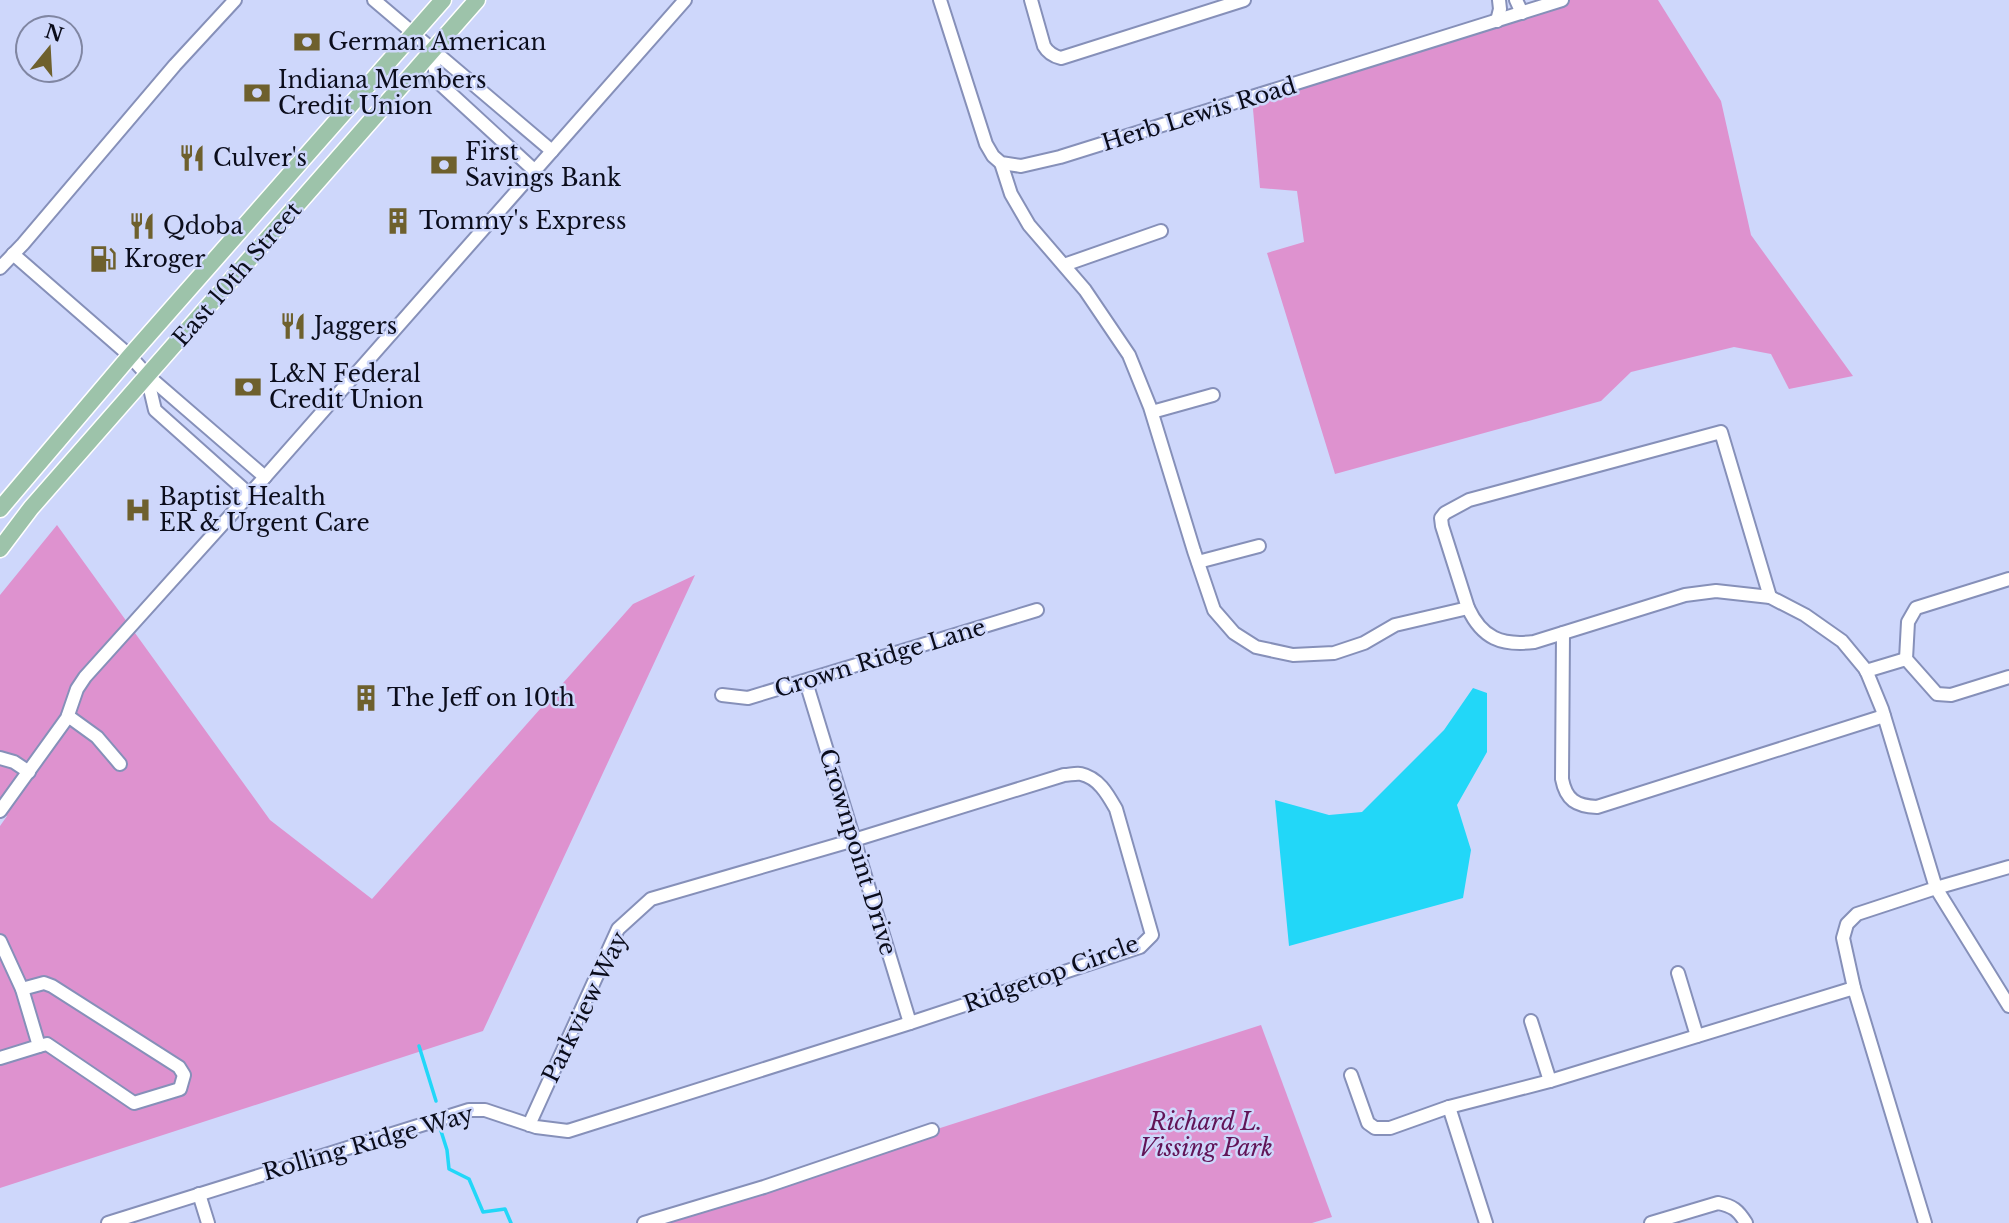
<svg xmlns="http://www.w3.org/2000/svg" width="2009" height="1223" viewBox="0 0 2009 1223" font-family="'Libre Baskerville',serif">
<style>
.green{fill:#de92cf}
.water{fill:#22d7f8}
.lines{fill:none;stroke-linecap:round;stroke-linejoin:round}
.stream{stroke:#22d7f8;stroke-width:3.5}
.minor-casing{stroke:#8690b9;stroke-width:16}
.major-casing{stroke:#fff;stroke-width:19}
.minor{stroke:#fff;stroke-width:12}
.major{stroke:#9dc3aa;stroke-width:16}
.labels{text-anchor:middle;stroke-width:5;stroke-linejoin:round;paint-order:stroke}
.poi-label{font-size:23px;fill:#0b0d1c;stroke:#ced7fb;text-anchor:start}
.street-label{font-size:23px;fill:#0b0d1c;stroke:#ced7fb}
.park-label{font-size:23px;font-style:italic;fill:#611457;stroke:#ced7fb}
</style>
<rect width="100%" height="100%" fill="#ced7fb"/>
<g class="green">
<polygon points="1561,0 1658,0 1721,101 1751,235 1853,376 1789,389 1771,354 1734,347 1631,372 1601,401 1335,474 1267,253 1304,242 1297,191 1260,188 1252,98"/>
<polygon points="57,525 270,820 372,899 633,604 695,575 483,1031 0,1188 0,826 7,816 0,811 0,595"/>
<polygon points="1261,1025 1332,1217 1312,1223 644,1223"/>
</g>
<polygon class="water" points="1473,688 1487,693 1487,752 1457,805 1471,850 1463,898 1289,946 1275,800 1329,815 1362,812 1444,730"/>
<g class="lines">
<g class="stream">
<polyline points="419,1046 436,1101"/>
<polyline points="441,1131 447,1150 449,1169 469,1179 483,1212 505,1209 511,1223"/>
</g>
<defs>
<g id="minor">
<polyline points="374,0 552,151"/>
<polyline points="940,0 986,144 993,156 1001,163 1021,166 1060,157 1562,0"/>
<path d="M1031 0 1044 46C1048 53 1053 56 1061 58L1244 0"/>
<polyline points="1516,0 1522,13"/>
<polyline points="1497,21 1500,9 1499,0"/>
<polyline points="433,51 436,80 535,171"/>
<polyline points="1001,163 1011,194 1029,225 1085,290 1129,355 1150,407 1194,551 1214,610 1234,633 1256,647 1293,655 1334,653 1364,643 1395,625 1468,608 1442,526 1441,518 1445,513 1469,500 1721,432 1770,597"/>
<polyline points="13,254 130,356 147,375 265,477"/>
<polyline points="1064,265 1161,231"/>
<polyline points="0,268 23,244 175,65 235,0"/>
<polyline points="147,376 155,410 249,494"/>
<polyline points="1152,412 1213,395"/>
<polyline points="1198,562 1259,546"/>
<polyline points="2009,579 1916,608 1908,622 1906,659 1937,694 1951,695 2009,677"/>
<path d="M1468 608C1482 638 1501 646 1534 642L1685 595 1716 591 1770 597 1805 615 1842 641 1866 670 1882 709 1936 888 1857 914 1847 924 1843 938 1854 988"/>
<path d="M1563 633 1562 779C1566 800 1576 806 1597 807L1884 716"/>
<polyline points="1866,671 1906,659"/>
<polyline points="806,682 910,1023"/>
<polyline points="722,695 748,698 1037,610"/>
<polyline points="68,716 97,737 120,764"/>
<polyline points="0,758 14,762 29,772"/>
<polyline points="0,811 67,718 77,689 85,677 265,477 685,0"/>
<polyline points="2009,867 1936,888 2009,1006"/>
<polyline points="0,941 22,989 39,1046 0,1058"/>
<polyline points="1678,973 1697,1036"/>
<polyline points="22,989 44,983 52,986 179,1067 184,1075 180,1089 134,1103 47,1044 39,1046"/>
<polyline points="1531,1021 1550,1081"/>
<polyline points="1351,1075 1368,1123 1375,1128 1390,1128 1449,1107 1550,1081 1854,988 1925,1223"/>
<polyline points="1449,1107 1486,1223"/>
<polyline points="199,1194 208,1223"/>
<path d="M108 1223 469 1110H485L536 1127 568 1131 910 1023 1140 947 1152 935 1116 809C1108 795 1099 778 1081 774 1076 773 1069 775 1064 775L854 840 651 899 618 929 529 1125"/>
<polyline points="644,1223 764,1187 932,1130"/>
<path d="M1651 1223 1718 1203C1733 1206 1738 1210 1746 1223"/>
</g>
<g id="major">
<polyline points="0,509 130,356 443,0"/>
<polyline points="0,549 31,508 477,0"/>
</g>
</defs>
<use href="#minor" class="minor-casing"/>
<use href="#major" class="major-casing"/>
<use href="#minor" class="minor"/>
<use href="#major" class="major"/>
</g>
<defs>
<symbol id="bank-bare" viewBox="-9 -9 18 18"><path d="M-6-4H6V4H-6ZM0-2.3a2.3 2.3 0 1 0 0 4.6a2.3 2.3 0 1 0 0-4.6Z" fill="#6e602d" stroke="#ced7fb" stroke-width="2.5" paint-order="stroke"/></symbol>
<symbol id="restaurant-bare" viewBox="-9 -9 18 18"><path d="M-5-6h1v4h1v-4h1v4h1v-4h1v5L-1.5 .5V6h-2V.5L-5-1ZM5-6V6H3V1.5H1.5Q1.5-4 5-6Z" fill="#6e602d" stroke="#ced7fb" stroke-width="2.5" paint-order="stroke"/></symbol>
<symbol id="building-bare" viewBox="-9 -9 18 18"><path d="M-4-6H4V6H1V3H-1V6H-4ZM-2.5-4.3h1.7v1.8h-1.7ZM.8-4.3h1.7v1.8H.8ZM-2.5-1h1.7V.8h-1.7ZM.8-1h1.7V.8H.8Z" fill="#6e602d" stroke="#ced7fb" stroke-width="2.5" paint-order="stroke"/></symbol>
<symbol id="fuel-bare" viewBox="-9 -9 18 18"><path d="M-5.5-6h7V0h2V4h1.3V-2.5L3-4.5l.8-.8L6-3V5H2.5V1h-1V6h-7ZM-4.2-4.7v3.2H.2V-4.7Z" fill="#6e602d" stroke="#ced7fb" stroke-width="2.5" paint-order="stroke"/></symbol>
<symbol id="hospital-bare" viewBox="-9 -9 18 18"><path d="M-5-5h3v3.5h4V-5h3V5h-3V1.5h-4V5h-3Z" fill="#6e602d" stroke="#ced7fb" stroke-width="2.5" paint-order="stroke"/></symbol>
</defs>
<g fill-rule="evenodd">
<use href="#bank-bare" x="288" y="23" width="38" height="38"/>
<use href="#bank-bare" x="238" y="74" width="38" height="38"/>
<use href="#restaurant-bare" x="173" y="139" width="38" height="38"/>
<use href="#bank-bare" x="425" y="146" width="38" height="38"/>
<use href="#building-bare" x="379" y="202" width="38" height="38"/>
<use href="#restaurant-bare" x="123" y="207" width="38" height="38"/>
<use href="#fuel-bare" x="84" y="240" width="38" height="38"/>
<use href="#restaurant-bare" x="274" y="307" width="38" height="38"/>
<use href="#bank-bare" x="229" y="368" width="38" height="38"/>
<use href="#hospital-bare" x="119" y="491" width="38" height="38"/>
<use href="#building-bare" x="347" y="679" width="38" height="38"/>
</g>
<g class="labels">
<g class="poi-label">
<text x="328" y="50">German American</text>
<text x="278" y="88">Indiana Members<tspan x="278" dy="26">Credit Union</tspan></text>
<text x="465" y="160">First<tspan x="465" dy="26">Savings Bank</tspan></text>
<text x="213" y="166">Culver's</text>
<text x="419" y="229">Tommy's Express</text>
<text x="163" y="234">Qdoba</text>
<text x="124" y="267">Kroger</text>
<text x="314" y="334">Jaggers</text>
<text x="269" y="382">L&amp;N Federal<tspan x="269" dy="26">Credit Union</tspan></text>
<text x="159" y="505">Baptist Health<tspan x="159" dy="26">ER &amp; Urgent Care</tspan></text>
<text x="387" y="706">The Jeff on 10th</text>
</g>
<g class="street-label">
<text transform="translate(1199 114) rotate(-17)" y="8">Herb Lewis Road</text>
<text transform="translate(237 274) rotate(-49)" y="8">East 10th Street</text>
<text transform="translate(880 658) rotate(-17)" y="8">Crown Ridge Lane</text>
<text transform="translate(858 852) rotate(73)" y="8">Crownpoint Drive</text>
<text transform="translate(1051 974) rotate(-20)" y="8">Ridgetop Circle</text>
<text transform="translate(585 1007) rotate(-64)" y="8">Parkview Way</text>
<text transform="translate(368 1143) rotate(-16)" y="8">Rolling Ridge Way</text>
</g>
<g class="park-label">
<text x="1206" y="1130">Richard L.<tspan x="1206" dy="26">Vissing Park</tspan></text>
</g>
</g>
<g transform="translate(49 49) rotate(18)"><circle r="33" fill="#ced7fb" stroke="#8086a2" stroke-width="2"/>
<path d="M0-5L12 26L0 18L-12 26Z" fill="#6e602d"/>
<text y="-10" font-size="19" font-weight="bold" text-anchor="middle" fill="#0b0d1c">N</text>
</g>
</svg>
